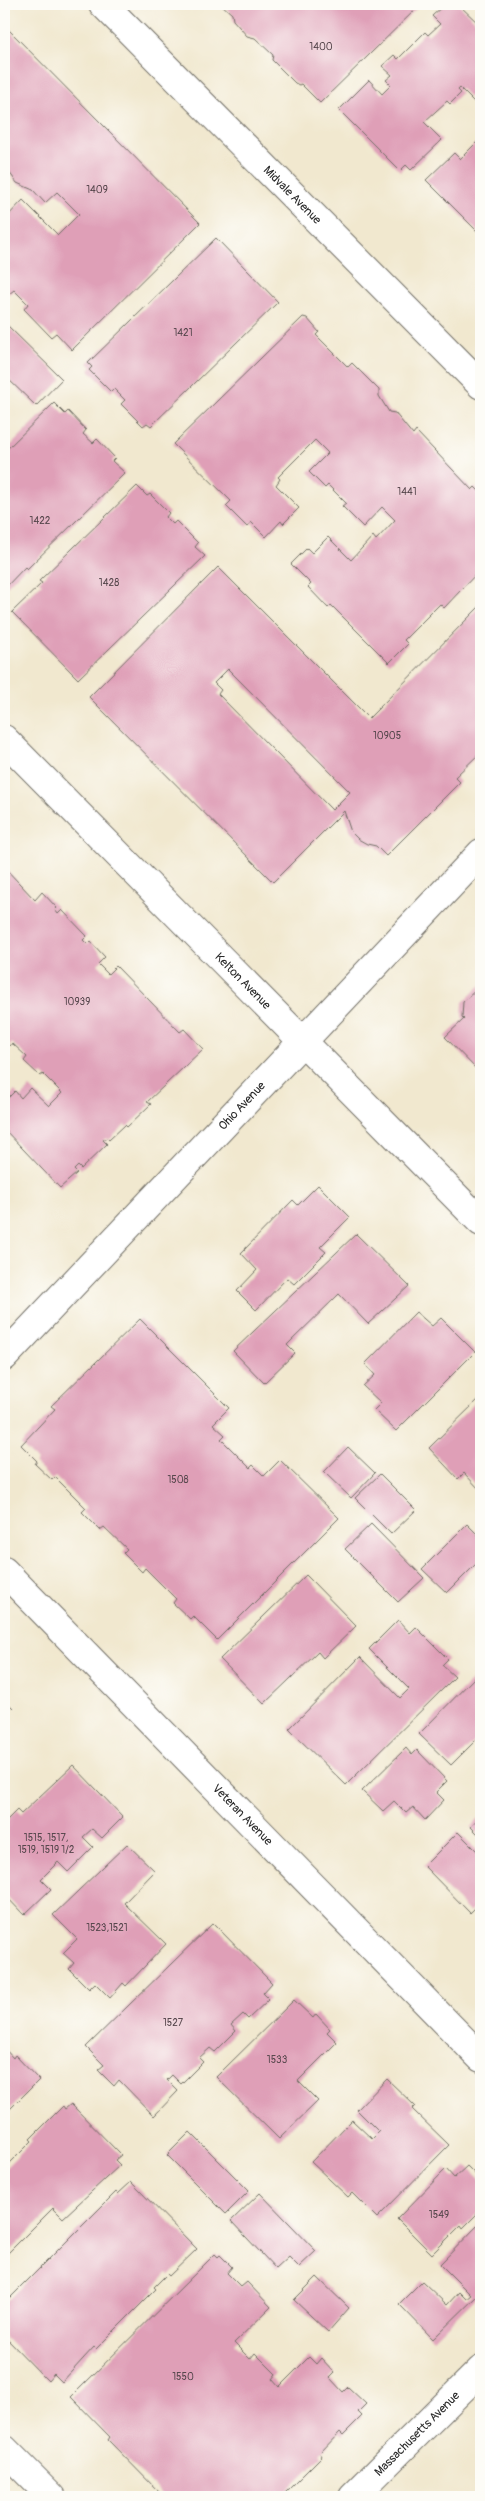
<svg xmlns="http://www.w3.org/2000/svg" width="485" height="2501" viewBox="0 0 485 2501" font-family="Pangolin,sans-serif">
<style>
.building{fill:#df9fb7;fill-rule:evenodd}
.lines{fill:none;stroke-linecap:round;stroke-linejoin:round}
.minor-casing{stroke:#706d64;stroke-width:30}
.tertiary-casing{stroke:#706d64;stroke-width:30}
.minor{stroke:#fff;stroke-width:28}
.tertiary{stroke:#fff;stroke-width:28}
.labels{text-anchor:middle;stroke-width:4.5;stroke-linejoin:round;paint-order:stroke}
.number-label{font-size:10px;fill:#58484e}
.street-label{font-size:12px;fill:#2b2b2b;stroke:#fdfcf7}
</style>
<rect width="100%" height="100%" fill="#fdfcf7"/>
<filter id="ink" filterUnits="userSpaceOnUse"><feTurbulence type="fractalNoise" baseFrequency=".02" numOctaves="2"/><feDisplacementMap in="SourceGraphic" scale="10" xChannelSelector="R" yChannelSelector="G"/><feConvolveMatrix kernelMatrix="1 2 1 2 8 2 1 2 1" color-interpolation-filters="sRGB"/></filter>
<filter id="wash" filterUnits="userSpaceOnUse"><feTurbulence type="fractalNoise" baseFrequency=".0096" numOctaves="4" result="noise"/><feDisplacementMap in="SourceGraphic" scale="20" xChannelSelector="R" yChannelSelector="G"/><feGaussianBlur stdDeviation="1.12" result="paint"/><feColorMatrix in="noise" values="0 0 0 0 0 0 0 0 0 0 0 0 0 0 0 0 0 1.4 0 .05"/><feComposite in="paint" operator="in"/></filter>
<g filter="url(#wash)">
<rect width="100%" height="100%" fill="#f1e8cf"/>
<g id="blocks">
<g class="building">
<polygon points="221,4 421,4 320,103 301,84 299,85 295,83 272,60 273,55 255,38 247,36 233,20 232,14"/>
<polygon points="445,4 458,4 481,26 481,109 460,88 458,90 461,93 450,104 447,101 424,122 442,140 411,170 406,165 400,171 339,110 369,80 382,94 391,85 386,80 392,75 382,66 394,55 398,59 425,32 428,35 440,24 432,16"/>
<polygon points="4,25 200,223 72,350 56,333 51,337 24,309 28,304 14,290 9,294 4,289 4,220 23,200 58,235 79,214 57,192 45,203 33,190 17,183 4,165"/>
<polygon points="481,138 481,235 426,180 454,153 460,159"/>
<polygon points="216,238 278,302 151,426 147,423 143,426 121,404 125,400 114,389 111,392 89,370 92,367 88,363"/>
<polygon points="303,317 307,318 319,332 316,335 348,367 352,363 379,390 379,396 389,412 395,413 413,435 416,431 472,490 475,487 481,493 481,563 475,570 478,572 444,608 440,604 404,640 408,644 389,663 331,605 328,608 308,587 311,584 291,564 307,548 312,553 328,537 351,560 373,536 376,540 395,520 382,507 363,527 342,506 346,503 328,485 325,488 309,472 328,453 315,440 278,477 280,479 276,485 299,508 283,524 281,521 266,537 251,522 247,527 226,506 231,501 173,444"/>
<polygon points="4,322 62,379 36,406 4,375"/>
<polygon points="54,403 65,414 68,411 86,430 83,434 93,443 97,439 115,458 112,461 125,473 27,569 25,567 4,589 4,452"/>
<polygon points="137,486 147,496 150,494 169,513 166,517 173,524 176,521 198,543 195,547 205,556 78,679 12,612 42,583 39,581"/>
<path d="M218 567 369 718 481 605V752L455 777 460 782 386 856 376 846 367 844 358 839 351 832 344 811 273 882 89 697ZM228 669 350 792 332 810 218 694 221 690 214 683Z"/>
<polygon points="4,867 35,900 42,892 57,908 55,910 58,914 62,910 87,936 83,940 87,944 90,941 105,957 98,964 108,974 116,966 180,1032 184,1029 203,1049 147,1102 151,1104 127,1127 125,1125 109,1140 107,1138 103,1140 107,1144 81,1169 78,1166 74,1170 77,1173 60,1188 4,1129 4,1102 15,1091 21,1098 30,1088 49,1106 62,1093 43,1074 40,1076 24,1061 27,1057 12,1043 10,1046 4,1040 4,954 7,951 4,948"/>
<polygon points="481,985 481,1074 445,1037 464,1019 462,1017 463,1002"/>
<polygon points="318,1185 350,1217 320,1247 326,1252 294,1284 287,1278 256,1310 237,1291 257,1270 241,1253 293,1200 298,1205"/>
<polygon points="356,1234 409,1286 368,1324 339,1294 287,1345 295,1353 264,1383 233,1351"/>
<polygon points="416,1312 432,1326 441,1318 475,1352 396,1431 374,1410 381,1403 363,1386 375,1375 365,1364"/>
<polygon points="140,1319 229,1408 213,1424 225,1435 221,1439 250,1468 253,1465 264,1476 280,1460 339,1518 217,1640 193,1616 190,1619 173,1603 176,1599 145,1568 142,1572 123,1553 127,1549 104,1527 100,1530 82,1512 86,1508 55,1477 52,1480 35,1464 37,1461 21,1445 55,1409 51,1406"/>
<polygon points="481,1397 481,1491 464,1473 458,1479 429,1448"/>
<polygon points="348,1447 375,1473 351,1498 324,1472"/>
<polygon points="380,1474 416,1510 391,1534 355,1498"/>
<polygon points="371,1524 424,1578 398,1602 345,1549"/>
<polygon points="467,1524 481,1538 481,1559 447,1593 422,1569"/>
<polygon points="306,1575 356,1626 323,1658 318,1652 264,1704 220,1659"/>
<polygon points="398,1620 410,1633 416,1627 448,1659 442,1665 455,1677 346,1785 289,1729 360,1657 400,1698 409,1689 369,1649"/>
<polygon points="481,1671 481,1735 451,1765 419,1734"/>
<polygon points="4,1699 13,1708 4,1717"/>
<polygon points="406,1748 412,1755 417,1750 447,1781 436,1792 444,1800 425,1820 413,1807 406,1813 394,1801 383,1811 362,1791"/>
<polygon points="73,1765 123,1817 102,1838 92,1829 83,1837 93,1847 68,1872 58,1862 41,1879 51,1889 24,1915 4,1894 4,1823 17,1810 21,1814"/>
<polygon points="481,1816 481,1837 471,1827"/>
<polygon points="458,1832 481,1855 481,1902 470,1913 424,1866"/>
<polygon points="127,1844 155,1871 124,1903 166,1944 126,1986 123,1983 110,1998 95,1983 89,1989 69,1969 74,1963 63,1953 77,1939 53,1915"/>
<polygon points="213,1923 272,1983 263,1993 269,1999 248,2019 243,2014 231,2025 236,2031 215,2052 210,2048 199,2058 203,2062 181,2084 172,2075 167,2080 178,2091 154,2116 119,2080 114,2086 98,2070 104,2065 86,2047"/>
<polygon points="294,2000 313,2018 316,2014 330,2029 327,2032 337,2042 298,2081 318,2101 279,2139 216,2077"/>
<polygon points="4,2048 13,2058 15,2055 39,2080 4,2115"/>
<polygon points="387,2079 415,2106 412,2109 449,2145 377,2218 352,2193 348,2197 311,2162 352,2120 372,2139 379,2132 357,2110"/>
<polygon points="71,2104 121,2155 115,2160 120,2165 63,2218 53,2208 4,2257 4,2169 32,2141 30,2139 63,2106 65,2109"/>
<polygon points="190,2132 249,2191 226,2214 167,2155"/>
<polygon points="467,2166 481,2180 481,2210 463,2228 461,2225 432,2254 397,2219 446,2169 454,2178"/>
<polygon points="131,2182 197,2249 169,2276 167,2274 154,2287 156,2289 96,2349 94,2347 62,2382 54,2374 48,2381 4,2336 4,2304 116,2192 118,2194"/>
<polygon points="260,2193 316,2251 299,2267 289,2257 276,2269 231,2221"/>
<polygon points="481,2222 481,2292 433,2339 399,2304 422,2281 447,2305 459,2292 466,2299 471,2295 440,2264"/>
<polygon points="215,2254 218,2257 220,2255 232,2267 227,2273 241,2287 247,2282 271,2307 234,2343 250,2359 255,2353 276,2374 272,2379 279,2387 309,2357 316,2364 321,2358 335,2373 330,2378 343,2392 348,2387 366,2404 358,2412 362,2416 343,2435 340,2432 320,2453 322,2456 281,2497 164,2497 108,2440 110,2437 71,2397"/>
<polygon points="317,2277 349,2308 328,2332 294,2300"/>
</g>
</g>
</g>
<g filter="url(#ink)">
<use href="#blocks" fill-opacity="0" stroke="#706d64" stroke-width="1"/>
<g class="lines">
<defs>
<g id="minor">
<path id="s1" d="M103 4 481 385"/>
<path id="s2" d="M4 739 481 1222"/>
<polyline points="4,2449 52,2497"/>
<path id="s3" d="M353 2497 481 2370"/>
</g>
<g id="tertiary">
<path id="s4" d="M4 1357 481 853"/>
<path id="s5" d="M4 1571 481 2058"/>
</g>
</defs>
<use href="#minor" class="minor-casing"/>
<use href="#tertiary" class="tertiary-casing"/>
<use href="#minor" class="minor"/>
<use href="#tertiary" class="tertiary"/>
</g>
</g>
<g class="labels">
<g class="number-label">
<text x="321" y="50">1400</text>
<text x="97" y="193">1409</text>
<text x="183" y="336">1421</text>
<text x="407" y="495">1441</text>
<text x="40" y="524">1422</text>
<text x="109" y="586">1428</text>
<text x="387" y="739">10905</text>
<text x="77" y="1005">10939</text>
<text x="178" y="1483">1508</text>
<text x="46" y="1841">1515, 1517,<tspan x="46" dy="12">1519, 1519 1/2</tspan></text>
<text x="107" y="1931">1523,1521</text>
<text x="173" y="2026">1527</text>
<text x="277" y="2063">1533</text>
<text x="439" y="2218">1549</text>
<text x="183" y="2380">1550</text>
</g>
<g class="street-label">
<text dy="4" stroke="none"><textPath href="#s1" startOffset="269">Midvale Avenue</textPath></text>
<text dy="4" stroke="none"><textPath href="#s2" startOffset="340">Kelton Avenue</textPath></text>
<text dy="4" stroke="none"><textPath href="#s4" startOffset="346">Ohio Avenue</textPath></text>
<text dy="4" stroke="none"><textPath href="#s5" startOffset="341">Veteran Avenue</textPath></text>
<text dy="4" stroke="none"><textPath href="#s3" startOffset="90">Massachusetts Avenue</textPath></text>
</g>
</g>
<rect width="485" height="2501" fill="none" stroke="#fdfcf7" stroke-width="20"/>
</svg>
